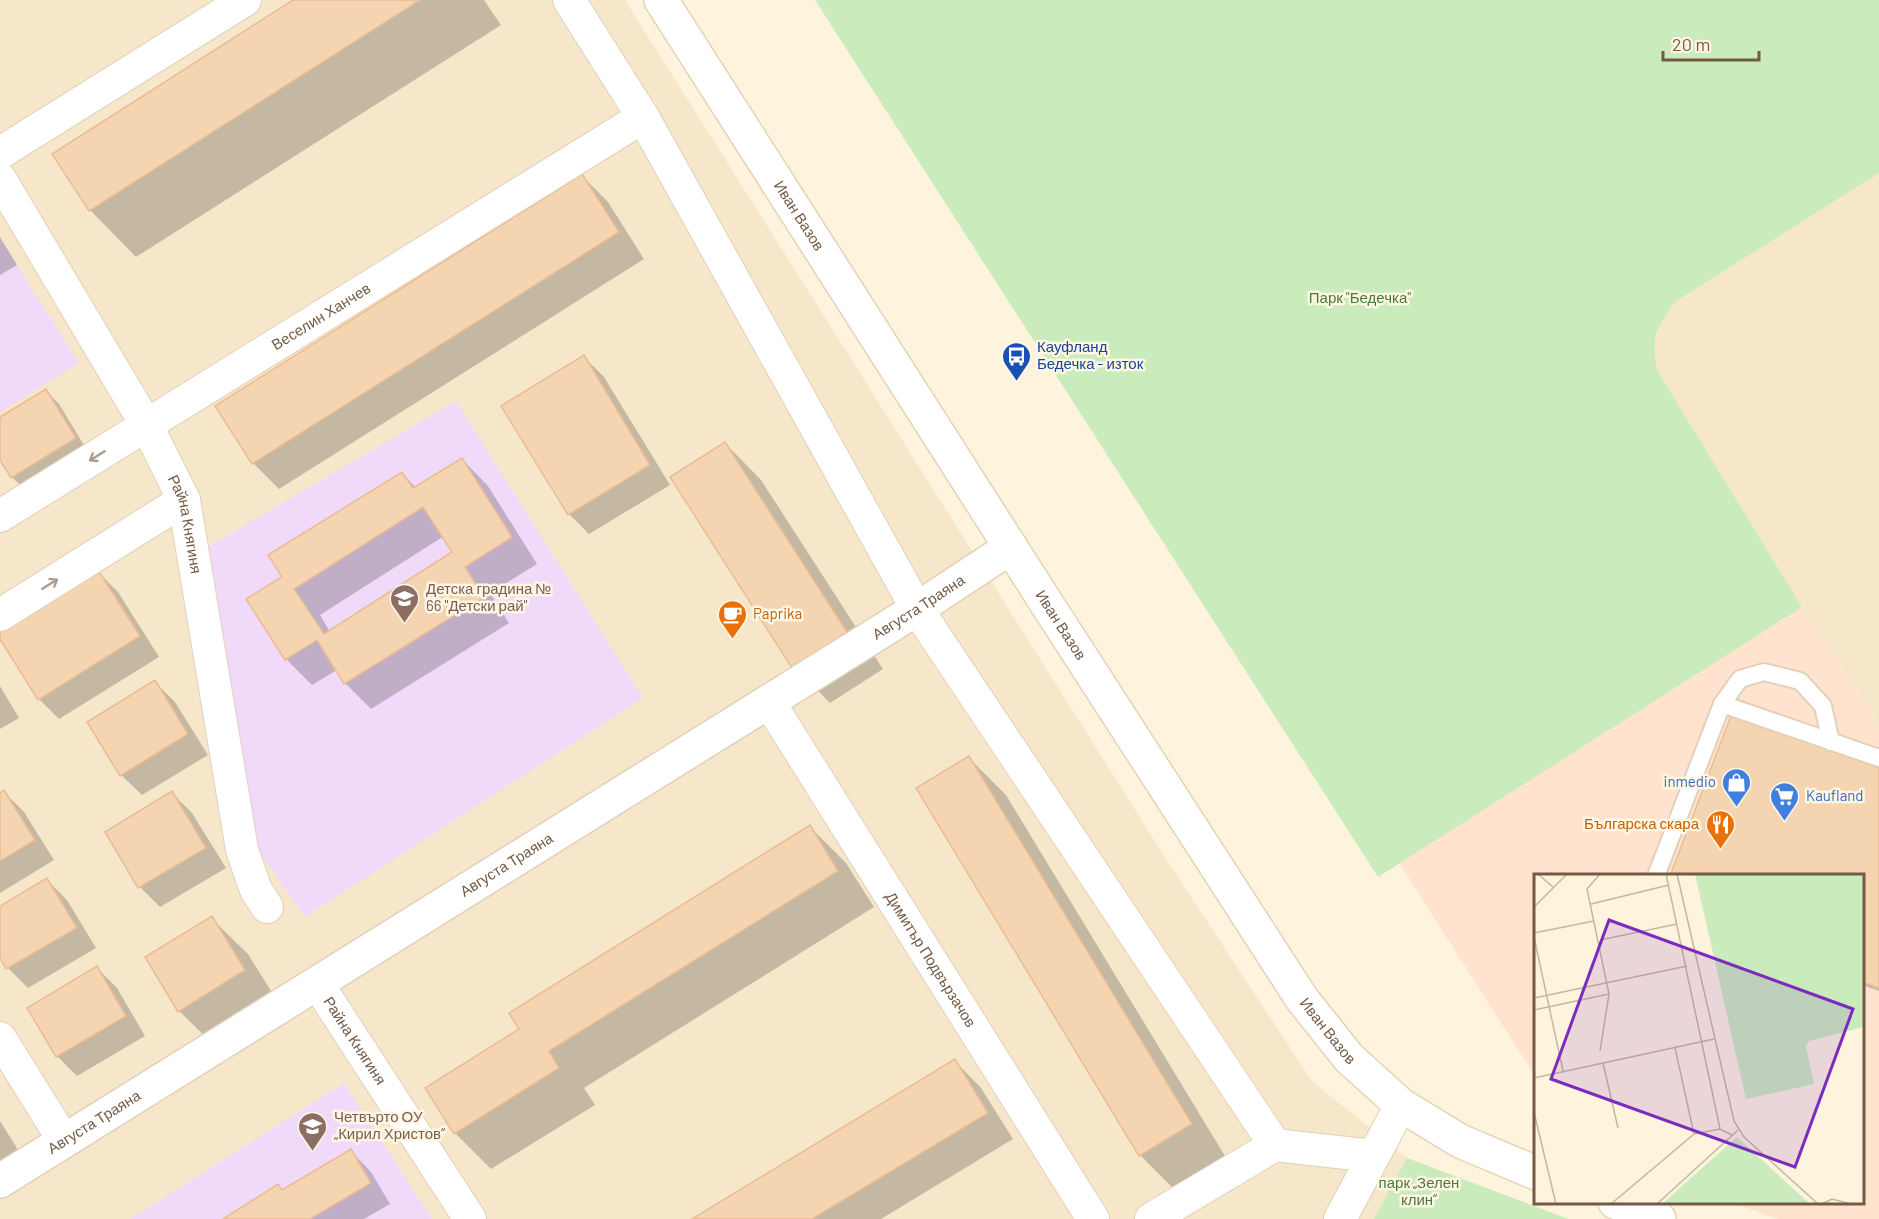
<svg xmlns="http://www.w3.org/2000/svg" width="1879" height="1219" viewBox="0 0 1879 1219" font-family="Barlow,sans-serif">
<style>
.residential{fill:#f6e7cb}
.commercial{fill:#ffe3cf}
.education{fill:#f1daf9}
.green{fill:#caebbb}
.shadow{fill:#0003;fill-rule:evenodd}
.building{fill:#f5d4b2;stroke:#e9bc92;stroke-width:1.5;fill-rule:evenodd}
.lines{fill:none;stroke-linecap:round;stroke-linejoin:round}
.service-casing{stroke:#e2d0b9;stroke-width:20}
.minor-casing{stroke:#e2d0b9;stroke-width:34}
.tertiary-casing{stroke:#e2d0b9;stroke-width:36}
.secondary-casing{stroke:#e7d2b6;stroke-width:36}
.service{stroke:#fff;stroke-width:16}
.minor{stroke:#fff;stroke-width:32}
.tertiary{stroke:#fff;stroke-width:33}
.secondary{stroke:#fff;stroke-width:33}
.oneway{stroke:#ac9c8f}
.labels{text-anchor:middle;stroke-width:5;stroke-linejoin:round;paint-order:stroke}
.street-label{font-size:15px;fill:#745a44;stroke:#fff7e4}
.park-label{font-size:15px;fill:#487b3b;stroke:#fff7e4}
.transit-label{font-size:15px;fill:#164399;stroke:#fff7e4;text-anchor:start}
.education-label{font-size:15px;fill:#785e54;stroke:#fff7e4;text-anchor:start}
.food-label{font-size:15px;fill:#c56008;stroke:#fff7e4;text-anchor:start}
.shop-label{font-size:15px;fill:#366cbe;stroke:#fff7e4;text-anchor:end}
.inset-road{fill:none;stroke:#c7b6a0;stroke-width:1.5}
.view{fill:#7b2cbf;fill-opacity:0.15;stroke:#7b2cbf;stroke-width:3}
.inset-edge{fill:none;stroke:#745a44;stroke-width:3}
</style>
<rect width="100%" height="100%" fill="#fef4dd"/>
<g class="residential">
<polygon points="0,0 625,0 1168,862 1312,1081 1407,1158 1568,1219 0,1219"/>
<polygon points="1879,173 1879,726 1802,607 1657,370 1653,347 1660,324 1675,302"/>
</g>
<polygon class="commercial" points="1802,607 1879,726 1879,1219 1778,1219 1733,1203 1862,1202 1862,876 1536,876 1535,1076 1399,863"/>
<g class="education">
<polygon points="0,238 79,363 0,412"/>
<polygon points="456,401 643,698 305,917 246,833 203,550"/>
<polygon points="344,1083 432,1219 131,1219"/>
</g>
<g class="green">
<path d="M815 0H1879V173L1675 302C1656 329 1651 337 1657 370L1802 607 1378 877Z"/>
<polygon points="1407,1158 1568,1219 1374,1219"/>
</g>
<g class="shadow">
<polygon points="296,0 484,0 501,25 136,257 90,210"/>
<polygon points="582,176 608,202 644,259 279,489 253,463"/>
<polygon points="0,237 17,265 0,275"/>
<polygon points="584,357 604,377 670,485 589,534 569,514"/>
<polygon points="46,391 59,404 88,452 25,490 12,477 0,457 0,418"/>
<polygon points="725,443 761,480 883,669 830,703 794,667"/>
<path d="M462 459 488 486 537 564 490 593 509 623 371 709 345 683 337 670 312 685 286 659 284 578 402 473 416 488ZM444 536 454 552 330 632 320 615Z"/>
<polygon points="98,572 118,592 159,657 59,719 39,699 0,636 0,633"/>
<polygon points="155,682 175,702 208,755 142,795 121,775 89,722"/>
<polygon points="0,686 19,718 0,729"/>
<polygon points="969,758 1006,795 1228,1161 1177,1192 1140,1155 918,788"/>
<polygon points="1879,769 1879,991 1862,985 1862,876"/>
<polygon points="4,792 24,812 54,860 0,893 0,795"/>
<polygon points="172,793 192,813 226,868 160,907 140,887 107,833"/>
<polygon points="810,827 846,863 874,907 584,1088 595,1105 491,1169 455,1133 521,1029"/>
<polygon points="47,880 67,900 96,948 28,988 8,968 0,955 0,908"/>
<polygon points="211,918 248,954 281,1007 216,1047 179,1011"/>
<polygon points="97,968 117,988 145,1036 77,1076 57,1056"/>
<polygon points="955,1061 981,1088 1013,1139 881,1219 695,1219"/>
<polygon points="0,1121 33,1174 0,1193"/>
<polygon points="351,1151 371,1172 390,1204 364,1219 228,1219 278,1186 283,1191"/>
</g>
<g class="building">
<polygon points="293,0 420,0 89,211 52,154"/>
<polygon points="582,174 619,232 252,464 215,406"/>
<polygon points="584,355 650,465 568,515 501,406"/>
<polygon points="46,389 76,438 11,478 0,460 0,417"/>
<polygon points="725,442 847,632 792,668 670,477"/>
<path d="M462 458 512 537 465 567 484 597 344 684 317 640 285 660 246 599 282 577 268 555 402 472 413 488ZM423 507 452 552 324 634 294 589Z"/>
<polygon points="98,570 140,636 38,700 0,639 0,631"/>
<polygon points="155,680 188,734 120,776 87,722"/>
<polygon points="1732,713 1879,768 1879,988 1862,982 1862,876 1670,876"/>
<polygon points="969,756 1192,1124 1139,1156 916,788"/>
<polygon points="4,790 35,840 0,861 0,793"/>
<polygon points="172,791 206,848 138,888 105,832"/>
<polygon points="810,825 838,871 549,1051 559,1068 454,1134 425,1088 519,1029 509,1013"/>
<polygon points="47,878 77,928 6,969 0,958 0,906"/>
<polygon points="212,916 245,970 178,1012 145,957"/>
<polygon points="97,966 126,1016 56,1057 27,1008"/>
<polygon points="955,1059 988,1113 812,1219 692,1219"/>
<polygon points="351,1149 371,1183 310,1219 223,1219 278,1184 282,1190"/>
</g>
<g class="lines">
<defs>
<g id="service">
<polyline points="1722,704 1740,679 1764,672 1800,681 1823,706 1831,742"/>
<polyline points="1656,876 1722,704 1879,758"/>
</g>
<g id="minor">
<polyline points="569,0 643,117 917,609 1275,1145"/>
<polyline points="0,153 245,0"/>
<path id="s1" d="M0 179 147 426 184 500 242 850 256 890 267 907"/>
<path id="s2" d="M0 516 643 117"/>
<polyline points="0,615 184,500"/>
<path id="s3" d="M769 702 1093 1219"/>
<path id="s4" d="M317 983 470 1219"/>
<polyline points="0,1038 64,1141"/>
<polyline points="1151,1219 1275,1145 1373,1156"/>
<polyline points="1340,1219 1401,1105"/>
</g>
<g id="tertiary">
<path id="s5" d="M0 1181 917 609 1011 547"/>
</g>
<g id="secondary">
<path id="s6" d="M661 0 1045 601 1302 999 1349 1058 1401 1105 1460 1141 1536 1173"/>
<polyline points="1615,1202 1659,1219"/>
</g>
</defs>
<use href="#service" class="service-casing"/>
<use href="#minor" class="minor-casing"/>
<use href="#tertiary" class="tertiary-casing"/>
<use href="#secondary" class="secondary-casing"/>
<use href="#service" class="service"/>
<use href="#minor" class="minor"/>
<use href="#tertiary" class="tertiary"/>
<use href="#secondary" class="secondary"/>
</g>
<defs><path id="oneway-shaft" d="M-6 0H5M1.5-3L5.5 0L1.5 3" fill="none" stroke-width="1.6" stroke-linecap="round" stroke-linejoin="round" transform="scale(1.5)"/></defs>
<g class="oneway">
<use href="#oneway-shaft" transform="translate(97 456) rotate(148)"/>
<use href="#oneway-shaft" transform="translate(50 584) rotate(-32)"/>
</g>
<defs>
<symbol id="bus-pin" viewBox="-11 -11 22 30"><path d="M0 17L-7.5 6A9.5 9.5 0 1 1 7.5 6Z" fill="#1a4fb4" stroke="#fff7e4"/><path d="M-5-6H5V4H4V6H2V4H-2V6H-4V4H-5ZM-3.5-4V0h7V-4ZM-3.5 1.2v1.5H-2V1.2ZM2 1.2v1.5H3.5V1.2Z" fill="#fff"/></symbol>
<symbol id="school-pin" viewBox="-11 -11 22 30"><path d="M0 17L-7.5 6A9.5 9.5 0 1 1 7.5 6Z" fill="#8d6e63" stroke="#fff7e4"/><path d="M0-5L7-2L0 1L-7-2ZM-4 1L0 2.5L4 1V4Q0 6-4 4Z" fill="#fff"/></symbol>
<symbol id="cafe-pin" viewBox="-11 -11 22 30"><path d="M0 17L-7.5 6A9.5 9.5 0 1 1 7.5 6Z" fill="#e8710a" stroke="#fff7e4"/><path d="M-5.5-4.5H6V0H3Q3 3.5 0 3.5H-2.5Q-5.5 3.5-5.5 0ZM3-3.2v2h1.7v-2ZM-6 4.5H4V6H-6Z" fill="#fff"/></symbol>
<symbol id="shop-pin" viewBox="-11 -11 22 30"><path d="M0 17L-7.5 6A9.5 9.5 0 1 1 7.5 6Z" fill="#3f7fe0" stroke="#fff7e4"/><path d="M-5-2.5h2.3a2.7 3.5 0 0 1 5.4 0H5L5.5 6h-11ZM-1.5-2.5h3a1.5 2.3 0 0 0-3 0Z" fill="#fff"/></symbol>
<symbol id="supermarket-pin" viewBox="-11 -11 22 30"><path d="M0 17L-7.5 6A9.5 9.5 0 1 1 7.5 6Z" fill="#3f7fe0" stroke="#fff7e4"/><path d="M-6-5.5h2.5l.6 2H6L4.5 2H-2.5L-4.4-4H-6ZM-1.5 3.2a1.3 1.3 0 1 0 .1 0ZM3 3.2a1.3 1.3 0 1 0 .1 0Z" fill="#fff"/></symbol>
<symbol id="restaurant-pin" viewBox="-11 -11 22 30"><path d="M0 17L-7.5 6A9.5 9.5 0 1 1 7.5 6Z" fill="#e8710a" stroke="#fff7e4"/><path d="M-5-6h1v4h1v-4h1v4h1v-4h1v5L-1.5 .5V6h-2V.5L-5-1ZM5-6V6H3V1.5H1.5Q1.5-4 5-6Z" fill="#fff"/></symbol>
</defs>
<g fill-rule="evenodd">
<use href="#bus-pin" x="1000" y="340" width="33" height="45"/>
<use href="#school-pin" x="388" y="582" width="33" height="45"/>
<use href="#cafe-pin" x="716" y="598" width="33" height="45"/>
<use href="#shop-pin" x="1720" y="766" width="33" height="45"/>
<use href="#supermarket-pin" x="1768" y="780" width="33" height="45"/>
<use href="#restaurant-pin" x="1704" y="808" width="33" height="45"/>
<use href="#school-pin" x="296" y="1110" width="33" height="45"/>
</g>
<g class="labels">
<g class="street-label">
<text dy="5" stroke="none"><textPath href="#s6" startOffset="256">Иван Вазов</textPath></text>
<text dy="5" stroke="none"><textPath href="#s2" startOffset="378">Веселин Ханчев</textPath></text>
<text dy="5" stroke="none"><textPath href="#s1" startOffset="394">Райна Княгиня</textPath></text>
<text dy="5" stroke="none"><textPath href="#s5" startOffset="1083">Августа Траяна</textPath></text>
<text dy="5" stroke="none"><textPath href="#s6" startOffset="742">Иван Вазов</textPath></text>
<text dy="5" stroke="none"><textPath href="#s5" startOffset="597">Августа Траяна</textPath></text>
<text dy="5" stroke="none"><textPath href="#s3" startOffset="304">Димитър Подвързачов</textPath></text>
<text dy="5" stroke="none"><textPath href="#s6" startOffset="1228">Иван Вазов</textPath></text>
<text dy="5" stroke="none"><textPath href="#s4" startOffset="69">Райна Княгиня</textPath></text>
<text dy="5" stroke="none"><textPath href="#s5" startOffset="111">Августа Траяна</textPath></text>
</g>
<g class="park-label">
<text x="1360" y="303">Парк "Бедечка"</text>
<text x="1419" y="1188">парк „Зелен<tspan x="1419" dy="17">клин“</tspan></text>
</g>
<g class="transit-label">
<text x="1037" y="352">Кауфланд<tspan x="1037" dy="17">Бедечка - изток</tspan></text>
</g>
<g class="education-label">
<text x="426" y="594">Детска градина №<tspan x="426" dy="17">66 "Детски рай"</tspan></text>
<text x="334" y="1122">Четвърто ОУ<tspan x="334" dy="17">„Кирил Христов“</tspan></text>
</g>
<g class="food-label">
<text x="753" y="619">Paprika</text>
<text x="1699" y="829" text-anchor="end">Българска скара</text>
</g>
<g class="shop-label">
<text x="1716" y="787">inmedio</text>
<text x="1806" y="801" text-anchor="start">Kaufland</text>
</g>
</g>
<g transform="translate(1534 874)">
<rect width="330" height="330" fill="#fef4dd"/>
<path d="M161 0H330V153L275 167 272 173 280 210 212 225ZM203 263 276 330H128Z" fill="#caebbb"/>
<path class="inset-road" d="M4 0 20 14M66 0 53 15 75 120 66 177M132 0 186 255M143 0 200 247 210 263 284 330M57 30 135 11M0 33 33 0M0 59 60 47M0 63 29 197M66 66 143 50M0 124 153 92M0 136 75 120M69 189 84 254M0 204 180 165M0 238 22 330M160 260 186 255 198 261M77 330 160 260 141 174M123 330 204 256M288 330 298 325 317 330"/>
<path class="view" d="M75 46 319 135 261 293 17 205Z"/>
<rect width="330" height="330" class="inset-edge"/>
</g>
<path d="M1663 51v9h96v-9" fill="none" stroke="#745a44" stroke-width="3"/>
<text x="1672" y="51" font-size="18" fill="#745a44" stroke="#fff7e4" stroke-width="4.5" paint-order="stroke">20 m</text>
</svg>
